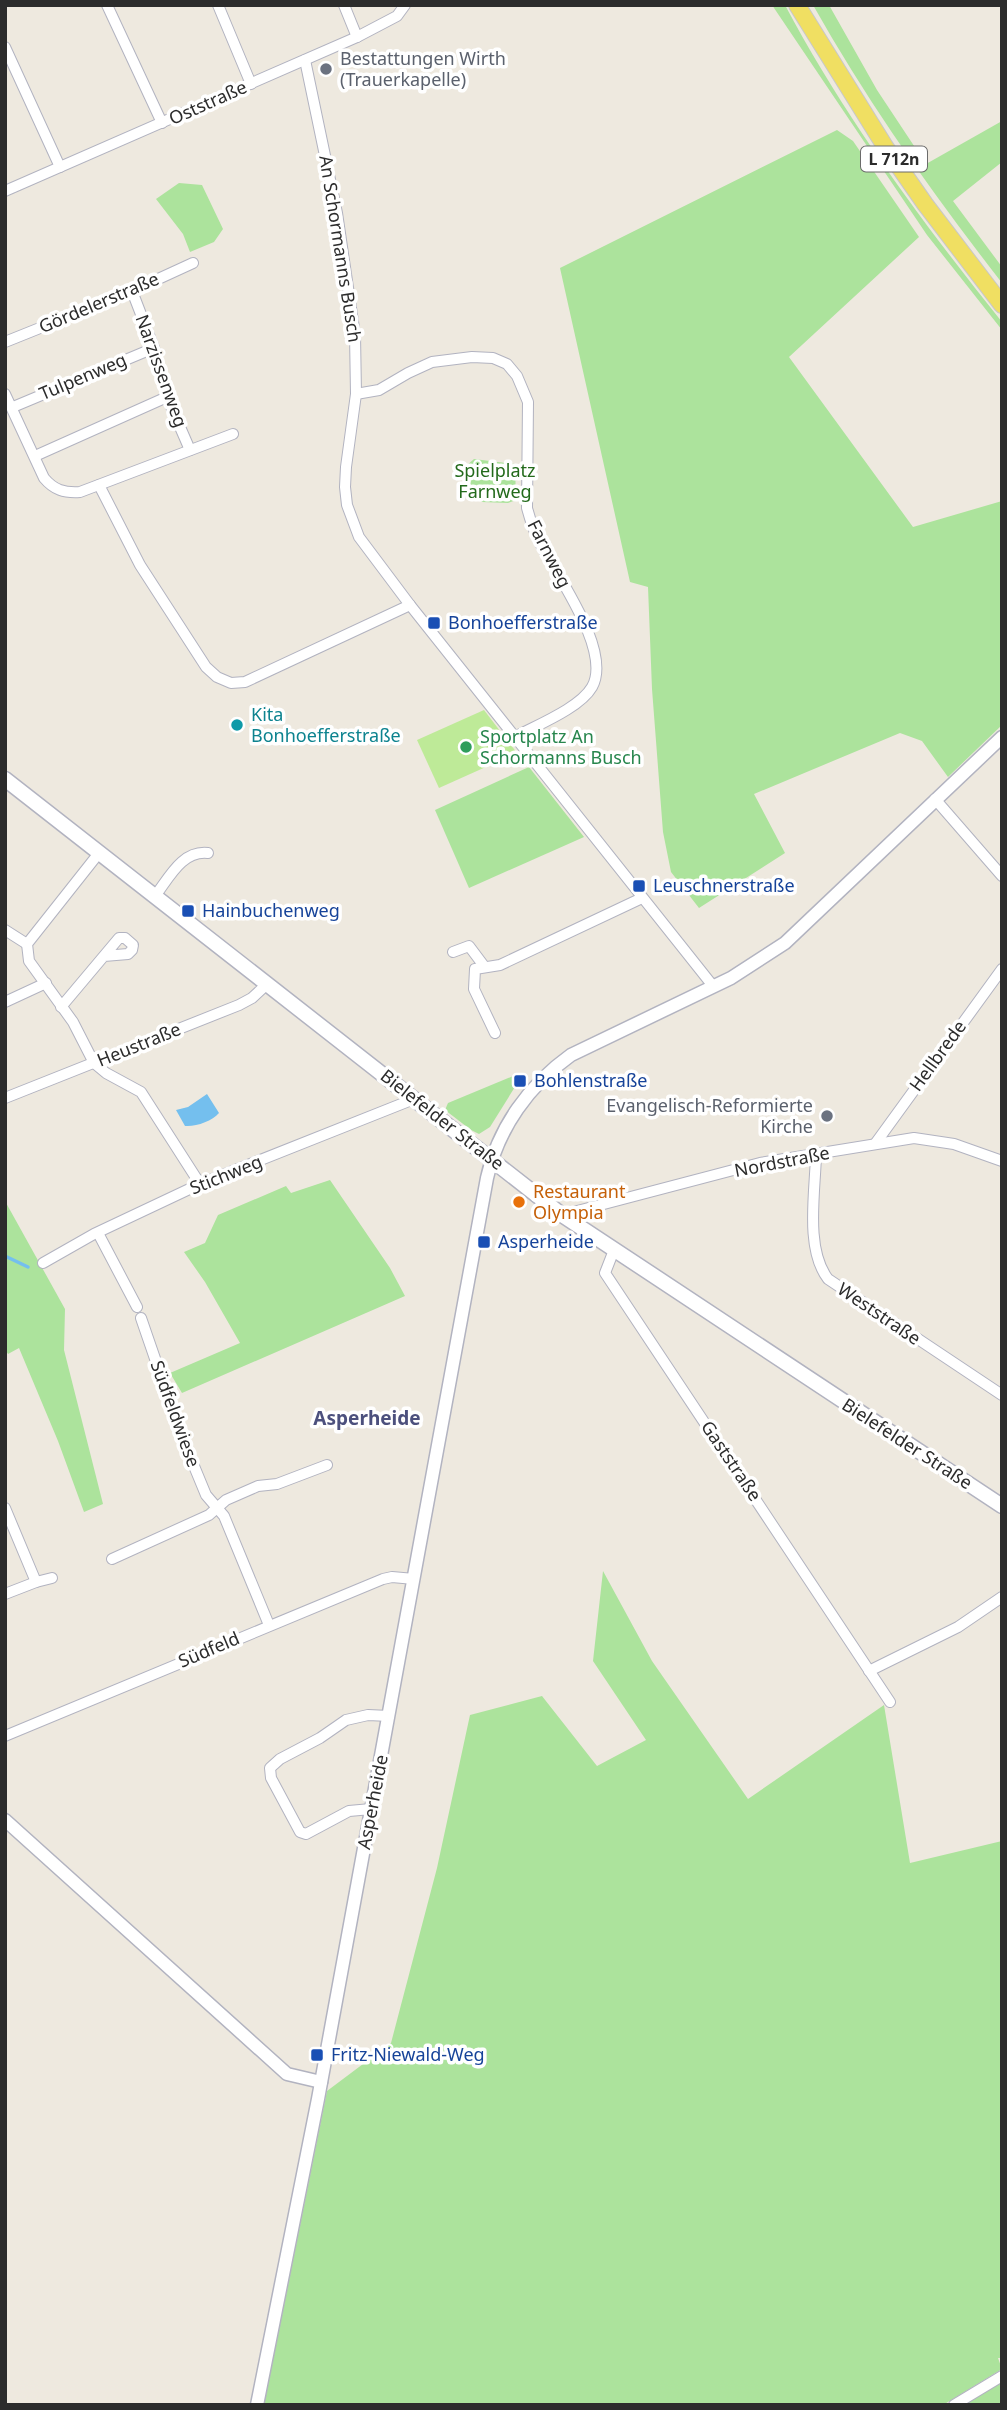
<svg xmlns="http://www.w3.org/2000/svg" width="1007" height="2410" viewBox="0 0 1007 2410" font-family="'Noto Sans',sans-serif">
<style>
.green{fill:#ace39c}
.pitch{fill:#beea98}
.water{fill:#74bfee}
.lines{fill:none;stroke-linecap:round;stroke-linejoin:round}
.stream{stroke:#74bfee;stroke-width:3.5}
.minor-casing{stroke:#b2b3c0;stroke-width:12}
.tertiary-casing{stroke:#b2b3c0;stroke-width:15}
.secondary-casing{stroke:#b2b3c0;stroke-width:17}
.primary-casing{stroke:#c8c8c8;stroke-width:18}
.minor{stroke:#fff;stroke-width:10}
.tertiary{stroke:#fff;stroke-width:12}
.secondary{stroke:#fff;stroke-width:14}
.primary{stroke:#f0df62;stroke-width:16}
.worship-dot{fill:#6b7280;stroke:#fff;stroke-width:2.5}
.transit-dot{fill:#1a4fb4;stroke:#fff;stroke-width:2.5}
.culture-dot{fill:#0f9aa8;stroke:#fff;stroke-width:2.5}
.leisure-dot{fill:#2e9e5b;stroke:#fff;stroke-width:2.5}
.food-dot{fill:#e8710a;stroke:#fff;stroke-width:2.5}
.labels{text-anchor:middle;stroke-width:7;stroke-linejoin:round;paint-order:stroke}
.shield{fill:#fff;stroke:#6b6b6b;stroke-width:2}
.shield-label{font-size:16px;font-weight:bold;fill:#2c2c2c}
.worship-label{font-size:18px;fill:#5b616d;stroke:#fff;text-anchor:start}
.street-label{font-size:18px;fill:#2c2c2c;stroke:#fff}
.park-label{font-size:18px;fill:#236a1b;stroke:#fff}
.transit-label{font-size:18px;fill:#164399;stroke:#fff;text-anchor:start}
.culture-label{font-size:18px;fill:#0d838f;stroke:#fff;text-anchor:start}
.leisure-label{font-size:18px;fill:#27864d;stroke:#fff;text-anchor:start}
.food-label{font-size:18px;fill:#c56008;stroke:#fff;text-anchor:start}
.neighbourhood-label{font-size:19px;font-weight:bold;fill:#4c507d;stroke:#fff}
</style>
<rect width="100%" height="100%" fill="#eee9df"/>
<g class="green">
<path d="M772 5H785C845 118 922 222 1002 322V330L927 235Z"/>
<path d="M813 5H829L877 90 926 164 1002 121V162L953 201 1002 267V283C933 194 868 103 813 5Z"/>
<polygon points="837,130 853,141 919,237 789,357 913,527 1002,501 1002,725 948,777 922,741 900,733 754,794 785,853 699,908 671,872 663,832 652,689 648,587 630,582 560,268"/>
<polygon points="179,183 202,185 223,229 214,242 190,252 183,234 156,199"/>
<polygon points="474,459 515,464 516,500 508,503 482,502 467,479 466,466"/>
<polygon points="529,767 584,837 469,888 435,810"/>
<polygon points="518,1074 523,1074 490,1127 479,1134 471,1130 445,1110 448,1103"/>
<polygon points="330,1180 390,1268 405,1296 182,1393 170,1373 240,1343 205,1282 184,1252 205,1243 218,1215 286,1186 291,1193"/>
<polygon points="5,1201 65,1309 64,1350 103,1504 84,1512 58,1441 19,1348 8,1354 5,1349"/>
<polygon points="603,1571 652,1661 748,1799 884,1705 910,1863 1002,1841 1002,2358 998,2358 1002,2369 943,2405 264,2405 327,2091 391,2043 437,1868 470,1715 542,1696 597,1766 646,1740 593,1661"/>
<polygon points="1002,2381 1002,2405 962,2405"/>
</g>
<polygon class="pitch" points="484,710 517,753 439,788 417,740"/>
<path class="water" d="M207 1094 219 1113C212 1121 196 1127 185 1126L176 1110 188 1107Z"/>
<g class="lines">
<polyline class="stream" points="5,1256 28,1267"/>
<defs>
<g id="minor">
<polyline points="107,5 162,123"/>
<polyline points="218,5 251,84"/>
<polyline points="344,5 357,37"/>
<polyline points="5,47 60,167"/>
<polyline points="305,60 337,213 355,335 356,394 346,467 345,487 347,505 359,537 410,605 713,986"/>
<polyline points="5,191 357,37 397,16 405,5"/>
<polyline points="132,291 154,348 167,397 190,450"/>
<polyline points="5,342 132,291 193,263"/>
<path d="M5 394 44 478C54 490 64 493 80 492L233 434"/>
<path d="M356 394 379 390 408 373 432 362 472 357 493 358 507 364 517 376 528 402 527 508C530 519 533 529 538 539 554 572 613 650 592 687 580 708 537 725 515 737"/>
<polyline points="13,407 154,348"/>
<polyline points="35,456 167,397"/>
<polyline points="99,485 140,565 206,667 217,677 231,683 245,682 410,605"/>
<polyline points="935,799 1002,876"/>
<polyline points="99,853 27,944 29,961 73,1022 94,1063 106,1073 141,1092 200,1184"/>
<path d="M155 896C169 878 182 850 208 853"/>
<polyline points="5,930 27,944"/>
<polyline points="453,952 469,946 484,966"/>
<polyline points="5,1002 46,983"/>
<polyline points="61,1007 119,938 125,938 133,945 132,950 128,954 104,956"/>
<polyline points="495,1033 474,989 475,969 500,965 642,898"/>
<polyline points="5,1098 239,1005 252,998 267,984"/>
<polyline points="875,1144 1002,969"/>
<path d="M816 1155C815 1193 805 1249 828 1279L1002 1395"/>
<polyline points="562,1215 760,1163 914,1138 954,1144 1002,1161"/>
<polyline points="98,1233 137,1307"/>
<polyline points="614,1250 605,1273 890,1702"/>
<polyline points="43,1263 94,1234 200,1184 414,1099"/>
<polyline points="141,1318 182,1437 206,1495 224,1516 269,1625"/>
<polyline points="5,1508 36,1582 5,1594"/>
<polyline points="112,1559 209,1515 226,1500 258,1486 277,1484 327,1465"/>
<polyline points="36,1582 52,1578"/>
<polyline points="869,1671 958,1627 1002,1597"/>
<polyline points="5,1736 383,1579 392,1577 414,1579"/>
<polyline points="371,1809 349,1811 306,1834 300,1832 271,1778 270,1768 280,1759 320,1738 346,1720 368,1715 389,1716"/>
<polyline points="954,2405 1002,2376"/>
</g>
<g id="tertiary">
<polyline points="5,1820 287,2074 321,2082"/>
<path d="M257 2405 318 2099 487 1178C498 1128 529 1085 571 1055L731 978 785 943 1002 737"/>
</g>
<polyline id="secondary" points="5,779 562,1215 1002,1506"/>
<polyline id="primary" points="797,5 886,148 925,204 1002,305"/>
</defs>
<use href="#minor" class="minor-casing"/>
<use href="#tertiary" class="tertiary-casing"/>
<use href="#secondary" class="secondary-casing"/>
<use href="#primary" class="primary-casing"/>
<use href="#minor" class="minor"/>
<use href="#tertiary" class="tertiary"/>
<use href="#secondary" class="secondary"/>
<use href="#primary" class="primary"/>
</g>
<g class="worship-dot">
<circle cx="326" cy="69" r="7"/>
<circle cx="827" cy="1116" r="7"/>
</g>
<g class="transit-dot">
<rect x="427" y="616" width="14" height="14" rx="3.5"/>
<rect x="632" y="879" width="14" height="14" rx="3.5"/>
<rect x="181" y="904" width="14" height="14" rx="3.5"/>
<rect x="513" y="1074" width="14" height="14" rx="3.5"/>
<rect x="477" y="1235" width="14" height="14" rx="3.5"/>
<rect x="310" y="2048" width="14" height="14" rx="3.5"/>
</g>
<circle class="culture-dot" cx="237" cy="725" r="7"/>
<circle class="leisure-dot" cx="466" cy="747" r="7"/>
<circle class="food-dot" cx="519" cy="1202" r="7"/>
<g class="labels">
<rect class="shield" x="861" y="146.5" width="66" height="25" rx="5"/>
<g class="shield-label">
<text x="894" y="165">L 712n</text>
</g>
<g class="worship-label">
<text x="340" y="65">Bestattungen Wirth<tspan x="340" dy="21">(Trauerkapelle)</tspan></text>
<text x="813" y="1112" text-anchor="end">Evangelisch-Reformierte<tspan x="813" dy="21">Kirche</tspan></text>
</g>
<g class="street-label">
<text transform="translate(208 103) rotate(-24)" y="6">Oststraße</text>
<text transform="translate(340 249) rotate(81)" y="6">An Schormanns Busch</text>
<text transform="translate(99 303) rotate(-23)" y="6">Gördelerstraße</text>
<text transform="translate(161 371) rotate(70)" y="6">Narzissenweg</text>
<text transform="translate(83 377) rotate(-23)" y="6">Tulpenweg</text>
<text transform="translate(549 554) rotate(63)" y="6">Farnweg</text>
<text transform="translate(139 1045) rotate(-22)" y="6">Heustraße</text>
<text transform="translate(938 1056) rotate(-54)" y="6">Hellbrede</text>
<text transform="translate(442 1120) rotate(38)" y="6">Bielefelder Straße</text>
<text transform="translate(782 1162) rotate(-11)" y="6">Nordstraße</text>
<text transform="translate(226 1175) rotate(-22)" y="6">Stichweg</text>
<text transform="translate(879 1314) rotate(34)" y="6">Weststraße</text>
<text transform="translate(175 1414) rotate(70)" y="6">Südfeldwiese</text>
<text transform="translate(907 1444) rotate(33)" y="6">Bielefelder Straße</text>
<text transform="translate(731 1461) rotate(56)" y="6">Gaststraße</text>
<text transform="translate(209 1650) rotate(-23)" y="6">Südfeld</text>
<text transform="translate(373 1802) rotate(-79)" y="6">Asperheide</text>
</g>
<g class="park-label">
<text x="495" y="477">Spielplatz<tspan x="495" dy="21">Farnweg</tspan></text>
</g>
<g class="transit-label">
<text x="448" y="629">Bonhoefferstraße</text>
<text x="653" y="892">Leuschnerstraße</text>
<text x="202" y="917">Hainbuchenweg</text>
<text x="534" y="1087">Bohlenstraße</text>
<text x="498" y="1248">Asperheide</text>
<text x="331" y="2061">Fritz-Niewald-Weg</text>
</g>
<g class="culture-label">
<text x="251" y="721">Kita<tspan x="251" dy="21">Bonhoefferstraße</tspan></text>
</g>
<g class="leisure-label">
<text x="480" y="743">Sportplatz An<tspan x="480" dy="21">Schormanns Busch</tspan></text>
</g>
<g class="food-label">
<text x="533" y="1198">Restaurant<tspan x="533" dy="21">Olympia</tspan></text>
</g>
<g class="neighbourhood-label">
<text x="367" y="1425">Asperheide</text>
</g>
</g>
<rect width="1007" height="2410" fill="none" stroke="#2c2c2c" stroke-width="14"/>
</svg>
